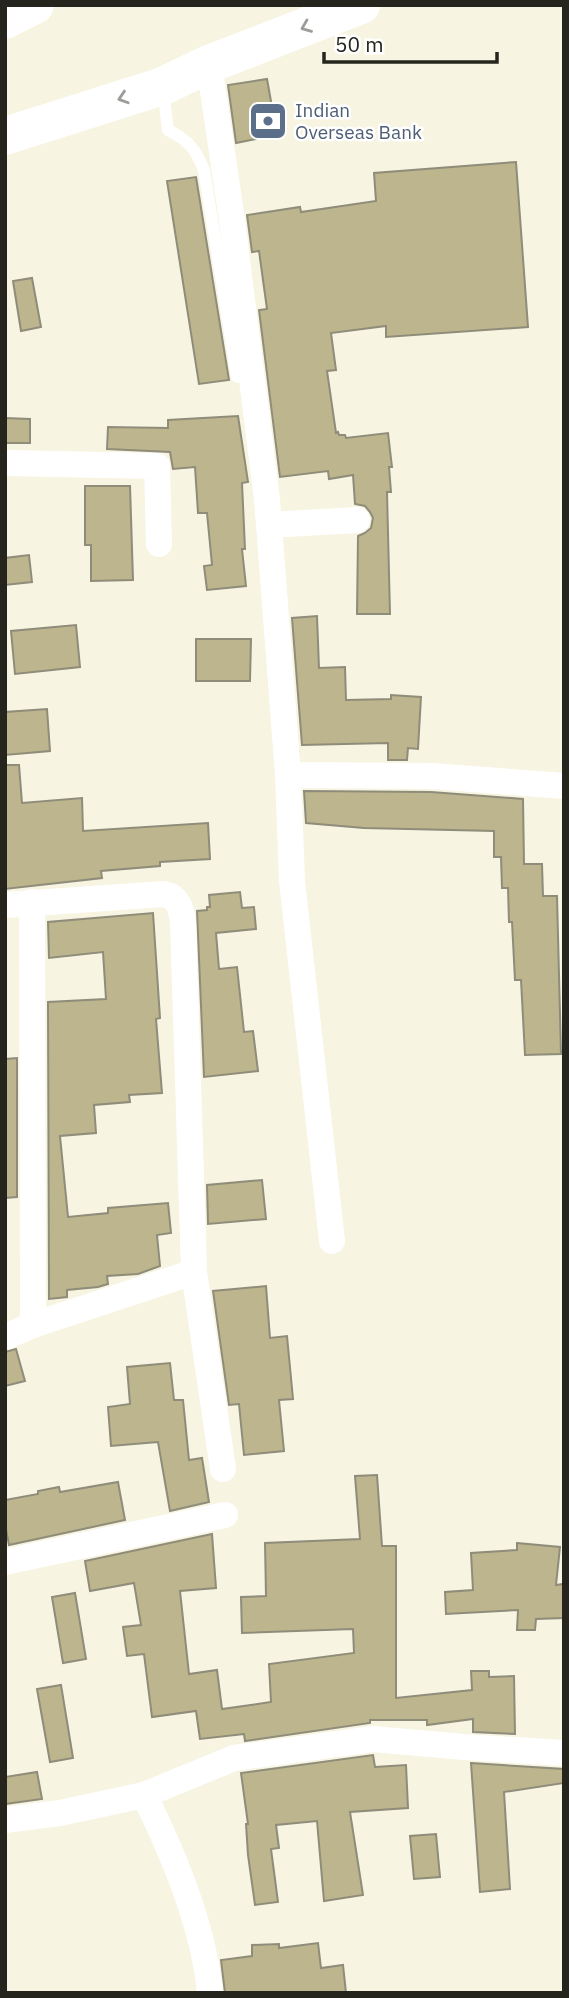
<svg xmlns="http://www.w3.org/2000/svg" width="569" height="1998" viewBox="0 0 569 1998" font-family="'IBM Plex Sans',sans-serif">
<style>
.building{fill:#bcb58d;stroke:#8f8c7a;stroke-width:2}
.lines{fill:none;stroke-linecap:round;stroke-linejoin:round}
.lane{stroke:#fff;stroke-width:12}
.street{stroke:#fff;stroke-width:26}
.primary{stroke:#fff;stroke-width:38}
.oneway{stroke:#9d9c99}
.labels{text-anchor:middle;stroke-width:5;stroke-linejoin:round;paint-order:stroke}
.service-label{font-size:19px;fill:#4e5e75;stroke:#fff;text-anchor:start}
</style>
<rect width="100%" height="100%" fill="#f7f4e1"/>
<g class="building">
<polygon points="267,79 277,135 236,143 228,85"/>
<polygon points="516,162 528,327 386,337 386,326 331,333 336,370 327,371 336,433 338,432 339,435 345,435 346,438 388,433 392,467 389,467 391,492 387,492 390,614 357,614 358,536 365,533 371,528 373,518 370,512 365,506 355,504 353,475 329,479 328,471 280,477 259,310 267,309 259,251 252,252 247,215 300,207 301,212 376,201 374,173"/>
<polygon points="196,177 229,380 199,384 167,181"/>
<polygon points="32,278 41,327 21,331 13,281"/>
<polygon points="238,416 248,482 242,483 245,549 242,549 246,586 207,590 204,566 212,565 207,513 198,513 195,467 173,469 170,452 107,449 108,427 168,428 168,420"/>
<polygon points="5,418 30,419 30,443 5,443"/>
<polygon points="85,486 130,486 133,580 91,581 91,545 85,545"/>
<polygon points="29,555 32,582 5,585 5,558"/>
<polygon points="317,616 319,668 345,667 346,700 391,699 391,695 421,697 418,749 408,748 407,760 388,760 388,743 302,745 292,618"/>
<polygon points="76,625 80,667 15,674 11,631"/>
<polygon points="196,639 251,639 250,681 196,681"/>
<polygon points="47,709 50,751 5,755 5,712"/>
<polygon points="5,765 19,765 22,803 82,798 83,831 208,823 210,859 160,862 160,866 101,871 102,878 5,889"/>
<polygon points="304,791 431,792 523,799 524,864 542,864 543,896 557,896 561,1054 525,1055 521,980 515,980 512,922 509,922 508,888 502,888 501,857 494,857 494,831 364,828 306,823"/>
<polygon points="240,892 242,908 254,907 256,929 216,933 219,969 237,967 244,1032 253,1031 258,1071 204,1077 197,911 207,910 207,907 210,907 209,895"/>
<polygon points="153,913 160,1018 156,1019 162,1093 129,1095 130,1102 94,1105 96,1133 60,1136 68,1217 108,1213 108,1208 168,1203 171,1233 157,1235 160,1266 138,1274 107,1276 108,1284 98,1287 67,1290 67,1297 49,1299 48,1002 106,999 103,952 49,958 48,922"/>
<polygon points="17,1058 17,1197 5,1198 5,1059"/>
<polygon points="262,1180 266,1219 208,1224 207,1185"/>
<polygon points="266,1286 270,1338 287,1336 293,1399 279,1400 284,1451 244,1455 239,1404 229,1405 213,1291"/>
<polygon points="16,1349 25,1381 5,1386 5,1352"/>
<polygon points="170,1363 174,1400 183,1400 189,1460 202,1458 209,1502 170,1511 158,1442 111,1446 108,1407 130,1404 127,1367"/>
<polygon points="377,1475 382,1546 396,1546 396,1698 472,1690 471,1671 489,1671 489,1677 514,1676 515,1734 473,1732 473,1719 427,1725 427,1720 370,1720 370,1723 245,1741 244,1734 200,1739 196,1711 152,1717 144,1654 127,1656 123,1627 141,1625 134,1583 90,1591 85,1561 212,1534 216,1588 180,1591 189,1674 217,1670 222,1709 271,1702 269,1664 354,1653 353,1629 242,1633 241,1597 266,1596 265,1543 360,1539 355,1476"/>
<polygon points="118,1482 125,1520 9,1545 5,1524 5,1500 38,1494 38,1491 59,1487 60,1492"/>
<polygon points="517,1543 560,1547 556,1585 563,1584 564,1618 536,1619 535,1630 517,1630 518,1610 446,1614 445,1592 473,1590 471,1553 517,1550"/>
<polygon points="75,1593 86,1659 63,1663 52,1597"/>
<polygon points="61,1685 73,1758 50,1762 37,1689"/>
<polygon points="373,1755 375,1767 406,1765 408,1808 350,1812 363,1895 324,1901 317,1821 276,1825 279,1848 271,1849 278,1902 255,1905 248,1855 246,1824 248,1824 241,1773"/>
<polygon points="471,1763 564,1769 564,1783 504,1792 510,1889 480,1892"/>
<polygon points="37,1772 42,1799 5,1804 5,1777"/>
<polygon points="436,1834 440,1877 414,1879 410,1836"/>
<polygon points="318,1943 321,1968 343,1965 346,1993 225,1993 221,1960 252,1956 252,1945 279,1944 279,1948"/>
</g>
<g class="lines">
<path class="lane" d="M163 89 168 130C189 141 195 148 204 170L237 377"/>
<g class="street">
<polyline points="209,64 232,220 267,499 288,775 432,776 564,786"/>
<polyline points="5,463 157,466 159,544"/>
<polyline points="269,525 357,520"/>
<polyline points="288,775 292,881 332,1241"/>
<polyline points="32,902 33,1325 194,1272"/>
<path d="M5 905 164 894C179 897 181 909 183 922L194 1272 223 1469"/>
<polyline points="5,1337 33,1325"/>
<polyline points="5,1562 225,1515"/>
<path d="M144 1795C173 1853 204 1928 210 1993"/>
<polyline points="5,1820 60,1813 144,1795 234,1758 373,1739 464,1747 564,1753"/>
</g>
<g class="primary">
<polyline points="5,20 35,5"/>
<polyline points="5,136 163,86 209,64 361,5"/>
</g>
</g>
<defs><path id="oneway-chevron" d="M-2-3.5L2.5 0L-2 3.5" fill="none" stroke-width="1.6" stroke-linecap="round" stroke-linejoin="round" transform="scale(1.75)"/></defs>
<g class="oneway">
<use href="#oneway-chevron" transform="translate(306 27) rotate(158)"/>
<use href="#oneway-chevron" transform="translate(123 98) rotate(162)"/>
</g>
<defs>
<symbol id="bank-square" viewBox="-11 -11 22 22"><rect x="-9" y="-9" width="18" height="18" rx="4" fill="#5c6f8a" stroke="#fff"/><path d="M-6-4H6V4H-6ZM0-2.3a2.3 2.3 0 1 0 0 4.6a2.3 2.3 0 1 0 0-4.6Z" fill="#fff"/></symbol>
</defs>
<g fill-rule="evenodd">
<use href="#bank-square" x="246" y="99" width="44" height="44"/>
</g>
<g class="labels">
<g class="service-label">
<text x="295" y="117">Indian<tspan x="295" dy="22">Overseas Bank</tspan></text>
</g>
</g>
<rect width="569" height="1998" fill="none" stroke="#25241d" stroke-width="14"/>
<path d="M324 52v10h173v-10" fill="none" stroke="#25241d" stroke-width="3.5"/>
<text x="335" y="52" font-size="21" fill="#25241d" stroke="#ffffff" stroke-width="5" paint-order="stroke">50 m</text>
</svg>
